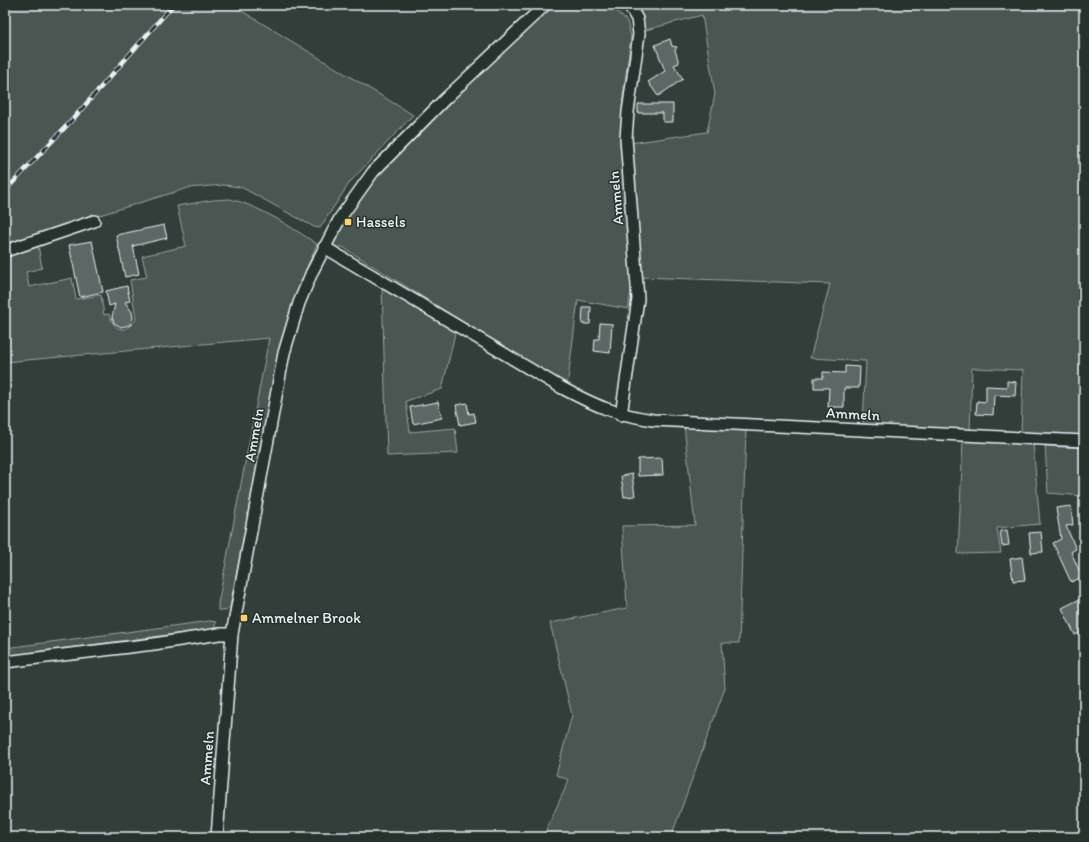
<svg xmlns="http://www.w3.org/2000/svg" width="1089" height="842" viewBox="0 0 1089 842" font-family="Itim,sans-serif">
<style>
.green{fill:#495651;stroke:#98a4a4}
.building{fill:#5c6865;stroke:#e8f1f8}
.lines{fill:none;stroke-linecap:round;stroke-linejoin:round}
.minor-casing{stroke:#e8f1f8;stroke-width:14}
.minor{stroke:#26332d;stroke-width:11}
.rail-casing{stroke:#e8f1f8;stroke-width:4.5}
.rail{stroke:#26332d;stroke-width:3;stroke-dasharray:9;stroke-linecap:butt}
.poi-dot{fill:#ffd166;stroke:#26332d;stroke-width:1.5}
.labels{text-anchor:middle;stroke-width:3;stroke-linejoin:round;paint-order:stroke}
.street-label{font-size:15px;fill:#e8f1f8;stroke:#26332d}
.poi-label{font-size:15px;fill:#e8f1f8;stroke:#26332d;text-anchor:start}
</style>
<rect width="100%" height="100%" fill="#323e39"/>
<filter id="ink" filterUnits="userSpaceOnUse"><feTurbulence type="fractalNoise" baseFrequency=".025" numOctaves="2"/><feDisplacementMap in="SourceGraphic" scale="8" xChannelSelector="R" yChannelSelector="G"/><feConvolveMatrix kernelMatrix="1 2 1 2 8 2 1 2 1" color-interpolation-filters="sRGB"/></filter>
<g filter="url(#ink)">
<g class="green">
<polygon points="5,5 232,5 413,115 350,182 320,228 314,227 241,187 223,185 188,188 5,244"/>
<polygon points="551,5 612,5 615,10 627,21 631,37 623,96 621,127 633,282 628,309 578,300 567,387 341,246 340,251 331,245 346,213 373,178 408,141"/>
<polygon points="633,5 1084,5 1084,437 1021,434 1023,370 972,368 970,431 863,424 866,361 810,358 830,284 641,277 630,143 707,132 715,94 702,15 642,31"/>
<path d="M230 199C262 207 289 226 317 244L299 287 280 344 230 607 226 611 218 610V604L269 338 5 362V257L38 245 42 268 26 272 29 287 72 278 76 299 101 295 104 315 109 314C114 331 125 335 136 319L130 280 147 277 142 256 186 246 177 206 213 200Z"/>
<polygon points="382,287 456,329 442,389 406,401 410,432 455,428 458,453 387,456"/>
<polygon points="684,425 746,429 739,643 722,643 725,688 671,837 543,837 569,780 556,775 572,715 550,623 627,608 622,526 695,525"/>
<polygon points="963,441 1033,444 1040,524 997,528 1001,553 958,554"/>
<polygon points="1045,446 1084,448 1084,496 1048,493"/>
<polygon points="210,621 216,622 214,629 5,656 5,648"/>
</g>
<g class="building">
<polygon points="670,39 672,46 677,47 675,50 679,63 674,65 683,79 658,96 648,82 665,71 655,45"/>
<polygon points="638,104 673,104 673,122 663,122 663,113 638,113"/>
<polygon points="164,225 167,238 133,246 139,274 125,277 116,235"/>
<polygon points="92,241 103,292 80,297 69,245"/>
<polygon points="127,286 130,301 125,302 132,312 133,318 130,325 121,327 114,323 112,317 115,304 109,306 106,291"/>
<polygon points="583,307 591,307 590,324 582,324"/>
<polygon points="600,323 612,324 610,353 594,351 595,339 599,339"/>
<polygon points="845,366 860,367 859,388 844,388 844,407 828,407 829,388 814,388 814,378 823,378 823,372 845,373"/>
<polygon points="1007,381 1016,382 1015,396 994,395 993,415 976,414 977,401 986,402 986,386 1007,387"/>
<polygon points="438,402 442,418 413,424 410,407"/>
<polygon points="467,403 469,414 474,413 476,422 460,425 456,405"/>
<polygon points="662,458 663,475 638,476 638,459"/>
<polygon points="632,474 635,496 624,497 621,476"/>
<polygon points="1071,506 1073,525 1066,526 1076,549 1071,552 1082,577 1071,582 1053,543 1061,539 1056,508"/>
<polygon points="1007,530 1009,545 1002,546 1000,531"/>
<polygon points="1041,532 1043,552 1031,553 1029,533"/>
<polygon points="1022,557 1025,580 1013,581 1010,559"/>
<polygon points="1080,599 1084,607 1084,631 1075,635 1062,608"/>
</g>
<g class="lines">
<defs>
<g id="minor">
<path d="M324 247 562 388C596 406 614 414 653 420L1084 441"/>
<polyline points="5,251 94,221"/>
<polyline points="621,415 638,299 626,138 628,112 639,34 637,19 629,5"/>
<polyline points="5,662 154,644 219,634 232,634"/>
<polyline points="217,837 232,634 284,353 299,303 312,272 340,218 373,172 445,99 545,5"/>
</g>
</defs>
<use href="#minor" class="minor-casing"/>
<use href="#minor" class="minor"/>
<defs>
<polyline id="rail" points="5,191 72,120 173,5"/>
</defs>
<use href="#rail" class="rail-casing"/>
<use href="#rail" class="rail"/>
</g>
</g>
<g class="poi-dot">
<rect x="344" y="218" width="8" height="8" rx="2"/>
<rect x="240" y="614" width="8" height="8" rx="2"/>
</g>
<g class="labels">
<g class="street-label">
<text transform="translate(616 198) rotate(-95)" y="5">Ammeln</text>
<text transform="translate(853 414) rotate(3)" y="5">Ammeln</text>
<text transform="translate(254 435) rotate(-80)" y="5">Ammeln</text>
<text transform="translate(207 758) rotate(-86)" y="5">Ammeln</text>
</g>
<g class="poi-label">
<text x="356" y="227">Hassels</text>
<text x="252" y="623">Ammelner Brook</text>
</g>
</g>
<rect width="1089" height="842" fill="none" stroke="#26332d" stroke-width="20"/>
<rect x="10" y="10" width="1069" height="822" fill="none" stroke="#e8f1f8" stroke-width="1.5" filter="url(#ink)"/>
</svg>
